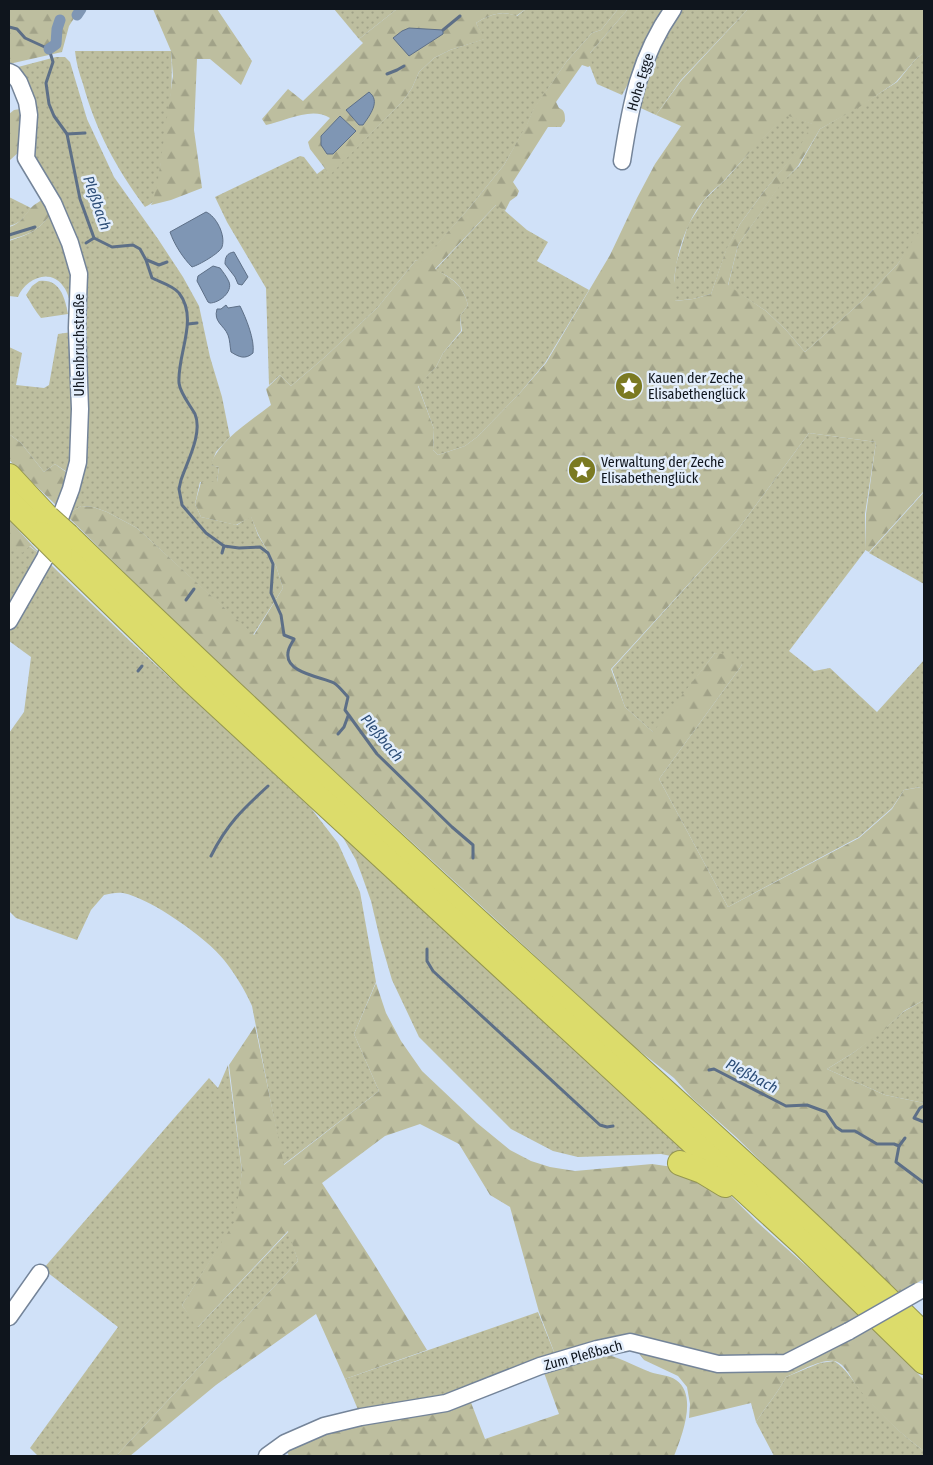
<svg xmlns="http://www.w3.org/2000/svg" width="933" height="1465" viewBox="0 0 933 1465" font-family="'Fira Sans Condensed',sans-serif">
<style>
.green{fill:url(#green-dots)}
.forest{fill:url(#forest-firs);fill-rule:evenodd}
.water{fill:#7f96b4;stroke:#5d6f87}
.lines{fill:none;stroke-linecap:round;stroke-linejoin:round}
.stream{stroke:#5d6f87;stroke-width:3}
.canal{stroke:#7f96b4;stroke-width:11}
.minor-casing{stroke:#748499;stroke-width:19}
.highway-casing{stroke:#949650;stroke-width:26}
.minor{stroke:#fff;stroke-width:16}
.highway{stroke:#dcdc6b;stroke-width:24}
.minor-bridge-casing{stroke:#748499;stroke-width:19;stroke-linecap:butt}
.highway-bridge-casing{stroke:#949650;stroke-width:26;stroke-linecap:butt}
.minor-bridge{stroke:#fff;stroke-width:16}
.highway-bridge{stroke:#dcdc6b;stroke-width:24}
.labels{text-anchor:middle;stroke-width:5;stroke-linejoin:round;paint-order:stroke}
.street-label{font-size:14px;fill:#0f151d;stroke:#e3eefc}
.poi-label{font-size:14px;fill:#0f151d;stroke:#e3eefc;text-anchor:start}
.water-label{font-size:15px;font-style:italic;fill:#2c4d77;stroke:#e3eefc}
</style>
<defs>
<pattern id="green-dots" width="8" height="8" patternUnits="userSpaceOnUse" patternTransform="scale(1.25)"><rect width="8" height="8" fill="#bdbe9f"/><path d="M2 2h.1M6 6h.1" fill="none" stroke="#a1a288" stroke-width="1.8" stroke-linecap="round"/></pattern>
<pattern id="forest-firs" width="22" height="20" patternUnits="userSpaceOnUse" patternTransform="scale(1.25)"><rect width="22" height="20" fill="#bdbe9f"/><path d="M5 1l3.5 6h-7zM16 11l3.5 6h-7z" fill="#a1a288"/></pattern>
</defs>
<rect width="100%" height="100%" fill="#d0e1f8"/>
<g class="green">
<polygon points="334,9 397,9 359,39"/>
<path d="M526 9H618L601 30 592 33 567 61 534 109 527 125 504 165 470 207 421 263 416 260 378 307 325 357 291 386 280 375 269 385 266 288 227 222 215 197 300 156 304 157 317 174 325 168 330 174 403 101 412 88 419 72 434 58 450 50 484 39 476 23C489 15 502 10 517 16Z"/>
<polygon points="628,9 669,9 622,95 597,84 590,66 590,53"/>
<polygon points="675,9 748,9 681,80 656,115 634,105"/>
<path d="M75 51H171C174 88 168 126 161 163 159 174 159 189 154 200 152 204 148 205 145 207 116 168 96 131 83 84 79 73 76 62 75 51Z"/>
<polygon points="924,52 924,227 897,265 861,302 805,352 786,330 766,311 728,286 738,245 781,183 799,166 820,129 861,105 897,82 915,60"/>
<polygon points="56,57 65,57 70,62 87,119 114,177 158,239 183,277 199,306 210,357 222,397 230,437 216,452 211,465 219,467 217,482 200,482 195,504 201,517 237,525 251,516 258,535 276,566 283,588 253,635 137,528 107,512 93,507 81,506 68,514 81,291 35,167 14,70 18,67"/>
<polygon points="786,114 813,124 798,151 765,190 740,224 726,251 711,294 693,299 674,301 674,283 676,264 688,225 704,200 726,179 755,146"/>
<path d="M9 197 31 208C24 217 20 224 9 226Z"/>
<path d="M497 204 527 230 548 242 537 261 589 290 545 363 519 394 477 437 465 446 438 455 433 450 434 429 418 385 436 367 443 353 462 331 460 316 468 305C463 285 453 278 435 270Z"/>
<path d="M54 211 71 253 72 313C70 304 69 293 63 286 49 267 25 280 18 297L9 296V241C33 233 37 231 54 211Z"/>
<path d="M39 281C60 278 65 298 68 314L41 318C35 311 31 303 26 295L32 286Z"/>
<polygon points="72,332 73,476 55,464 44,472 21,443 9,434 9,347 22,353 16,385 44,388 49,385 58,334"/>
<polygon points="809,433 876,442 865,514 865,551 789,651 814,671 830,668 877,712 924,660 924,790 920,787 904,790 892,808 859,837 728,907 659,779 742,665 715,653 654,733 625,707 612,669 736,532"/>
<polygon points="924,492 924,584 869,553"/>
<polygon points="9,542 29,546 42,556 9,613"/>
<path d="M48 562 132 643 310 807 338 843 360 892 376 982 354 1034 379 1091 283 1165 252 1006C245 990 235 974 224 960 207 938 150 898 123 893 116 892 110 894 104 895L91 910 77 940 16 918 9 911V733L24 712 31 657 9 641V625Z"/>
<polygon points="341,834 649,1118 702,1165 681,1158 661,1154 578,1157 553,1151 511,1129 419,1037 392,980 380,939 371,901 361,873 356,860"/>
<polygon points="924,1000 924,1103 885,1095 827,1069 853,1053 889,1025 903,1012"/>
<polygon points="228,1065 242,1172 236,1221 182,1305 198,1327 289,1231 298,1261 116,1456 38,1456 30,1448 118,1327 43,1269 209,1078 218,1088"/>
<polygon points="538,1312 556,1357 445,1398 359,1412 345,1379"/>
<path d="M834 1361C847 1369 850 1378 860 1389 877 1411 902 1435 924 1451V1456H774L756 1422C766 1406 778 1393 786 1377L820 1363Z"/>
</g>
<g class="forest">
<polygon points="9,9 80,9 69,26 62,52 9,64"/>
<polygon points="153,9 217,9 252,61 241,85 210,59 197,59 194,130 202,188 171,200 151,205 153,201 158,180 173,76 171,51"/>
<path d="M397 9H526L516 16C502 10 489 15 476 23L485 39 450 50 434 58 419 72 412 88 403 101 330 175 310 149 308 142 330 118C312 106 285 121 266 125L262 119 288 89 303 101 363 43 359 39Z"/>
<path d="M618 9H628L590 53 592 65 588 67 582 65 556 102 559 108C565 110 565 115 565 121L561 127H548L513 182 519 191 517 196 510 201 505 211 496 205 435 269C453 280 462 283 468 305L460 316 461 331 443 353 436 367 418 386 434 429 433 450 438 455 465 446 477 437 519 394 546 363 610 255 637 198 655 164 681 126 656 115 681 81 748 9H924V52L915 60 896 82 861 106 820 129 798 166 781 184 738 245 728 285 766 311 786 330 805 352 861 302 897 265 924 223V491L869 552 865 550 866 514 876 442 809 433 736 532 611 669 625 707 653 732 715 653 735 656 742 665 659 779 728 907 859 838 892 809 904 790 921 787 924 790V1000L904 1011 882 1032 853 1053 827 1069 885 1095 924 1103V1279L897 1294 736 1137 692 1098 674 1078 632 1045 197 644 66 515 81 506 93 507 107 512 137 528 254 635 283 588 276 566 259 536 251 517 236 525 201 517 195 504 201 482H217L219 467 210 465C222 438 248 423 271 405L266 389 280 375 291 386 325 357 378 307 416 260 421 262 470 207 504 165 527 124 534 108 567 61 592 33 601 30ZM786 115 812 124 798 150 765 190 740 224 726 250 711 294 693 299 675 301C670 271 684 223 704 200 711 191 721 185 728 176 747 155 766 135 786 115Z"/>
<polygon points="26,108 20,151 9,161 9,114 14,110"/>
<path d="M46 197 54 211C37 231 33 233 9 240V227C20 224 23 217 30 209 34 204 41 201 46 197Z"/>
<polygon points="9,434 21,443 44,472 55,464 73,477 58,507 9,460"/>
<polygon points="9,520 42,556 30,546 22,553 9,542"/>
<polygon points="376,983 386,1013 401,1041 422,1071 477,1123 510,1150 531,1161 550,1167 575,1171 652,1164 680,1168 724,1189 757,1222 861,1315 785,1362 719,1362 629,1340 556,1357 539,1312 510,1207 490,1195 459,1144 420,1124 385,1136 322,1183 371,1259 427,1350 345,1379 316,1314 216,1385 130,1456 116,1456 298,1261 288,1231 197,1328 182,1305 235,1221 242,1171 229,1065 255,1026 284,1165 379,1091 354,1034"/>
<path d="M870 1324 924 1380V1451C902 1435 876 1411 859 1389 852 1381 846 1363 834 1361 821 1359 798 1372 786 1377 778 1393 766 1406 756 1422L751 1403 689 1418 690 1404 687 1387 678 1376 644 1360 634 1347 786 1365Z"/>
<path d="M599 1353C618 1356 632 1365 650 1372 658 1375 669 1375 676 1380 698 1395 682 1436 674 1456H289L285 1448 306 1437 470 1400 485 1439 559 1414 543 1370Z"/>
</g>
<g class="water">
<polygon points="409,28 443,30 443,34 409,56 393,38 402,31"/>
<path d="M369 92C381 101 370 115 363 125H359L346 110Z"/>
<polygon points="340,116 356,131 333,154 327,154 321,145 321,136"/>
<path d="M206 212C216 216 226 235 222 247 220 253 199 265 192 267 183 258 174 244 170 232Z"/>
<path d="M234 252 248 277 242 285 238 284 235 277 225 264C225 257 227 253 234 252Z"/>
<path d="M213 266 220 268C223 272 227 277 229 282 233 292 219 303 210 303L208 302 197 281 198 276Z"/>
<path d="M226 305 228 308 240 306C246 318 255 340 253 353 245 360 239 357 231 352 230 347 230 340 228 335 224 325 213 322 217 309H221Z"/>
</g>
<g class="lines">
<g class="stream">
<path d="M9 27 17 29 25 38 49 49 53 62 46 83 49 104 54 116 67 134 80 199 94 238 112 247 133 245 140 249 146 260 152 278C160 282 174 286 179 293 199 319 177 354 179 383 180 393 190 405 195 414 203 433 187 462 181 480L179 489 182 505 206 533 224 546 239 548 260 547 268 553 273 564 271 593 281 615 284 635 294 639C292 643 288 648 288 653 285 673 322 677 334 683 339 686 344 693 348 697L345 710 377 754 452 827 473 845V858"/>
<polyline points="443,30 460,16"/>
<polyline points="387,74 397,70 404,66"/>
<polyline points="67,134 85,133"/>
<polyline points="9,235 35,227"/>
<polyline points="86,243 94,238"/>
<polyline points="147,260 159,265 167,262"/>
<polyline points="188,324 197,323"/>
<polyline points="222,553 224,546"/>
<polyline points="186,600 194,589"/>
<polyline points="138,671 142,666"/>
<polyline points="338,734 344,727 348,716"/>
<path d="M211 856C227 824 242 810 268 786"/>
<polyline points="427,949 427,961 433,971 600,1125 607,1127 613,1126"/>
<polyline points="709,1070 714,1069 786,1106 807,1105 826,1112 836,1127 842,1131 855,1131 877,1144 894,1144 899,1146 896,1162 924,1183"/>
<polyline points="924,1122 914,1118 920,1108 924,1106"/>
<polyline points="899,1146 905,1138"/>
</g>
<g class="canal">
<polyline points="77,15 81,9"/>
<polyline points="49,49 56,44 57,29 60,20"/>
</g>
<defs>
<g id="minor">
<polyline points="9,72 13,74 19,82 27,102 29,115 26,158 53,203 70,243 79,274 77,328 80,409 78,462 71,489 45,558 9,621"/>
<path d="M622 161C631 103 639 58 673 9"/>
<polyline points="9,1317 40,1273"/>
<polyline points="267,1456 285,1443 324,1426 361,1417 446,1403 540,1366 597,1349 630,1342 718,1364 786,1363 849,1331"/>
</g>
<g id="highway">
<polyline points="9,476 48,518"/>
<polyline points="9,502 41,534"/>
<path d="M68 536C196 660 327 782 458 903 614 1047 774 1186 924 1335"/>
<polyline points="60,553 192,681 803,1244 924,1362"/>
<polyline points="680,1163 702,1171 725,1185"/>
</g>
</defs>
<use href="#minor" class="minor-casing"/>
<use href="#highway" class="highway-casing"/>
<use href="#minor" class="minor"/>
<use href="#highway" class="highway"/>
<defs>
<polyline id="minor-bridge" points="849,1331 919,1291"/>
<g id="highway-bridge">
<polyline points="48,518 68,536"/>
<polyline points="41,534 60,553"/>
</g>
</defs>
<use href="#minor-bridge" class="minor-bridge-casing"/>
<use href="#highway-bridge" class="highway-bridge-casing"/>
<use href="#minor-bridge" class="minor-bridge"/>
<use href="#highway-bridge" class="highway-bridge"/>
</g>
<defs>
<symbol id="sight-disc" viewBox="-11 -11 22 22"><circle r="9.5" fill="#7b7a22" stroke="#e3eefc"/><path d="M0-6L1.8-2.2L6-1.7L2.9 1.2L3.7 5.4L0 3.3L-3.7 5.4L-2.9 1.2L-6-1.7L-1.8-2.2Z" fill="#fff"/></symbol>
</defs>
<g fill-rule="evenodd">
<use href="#sight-disc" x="613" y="370" width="32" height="32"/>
<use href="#sight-disc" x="566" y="454" width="32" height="32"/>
</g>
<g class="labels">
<g class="street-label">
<text transform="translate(640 82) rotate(-73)" y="5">Hohe Egge</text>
<text transform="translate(79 345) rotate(-90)" y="5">Uhlenbruchstraße</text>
<text transform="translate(583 1355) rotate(-15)" y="5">Zum Pleßbach</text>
</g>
<g class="poi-label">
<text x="648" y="383">Kauen der Zeche<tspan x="648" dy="16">Elisabethenglück</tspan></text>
<text x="601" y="467">Verwaltung der Zeche<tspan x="601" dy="16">Elisabethenglück</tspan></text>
</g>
<g class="water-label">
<text transform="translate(97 203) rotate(71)" y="5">Pleßbach</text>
<text transform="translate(382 738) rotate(50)" y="5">Pleßbach</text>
<text transform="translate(752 1076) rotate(28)" y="5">Pleßbach</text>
</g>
</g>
<rect width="933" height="1465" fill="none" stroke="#0f151d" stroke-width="20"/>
</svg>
